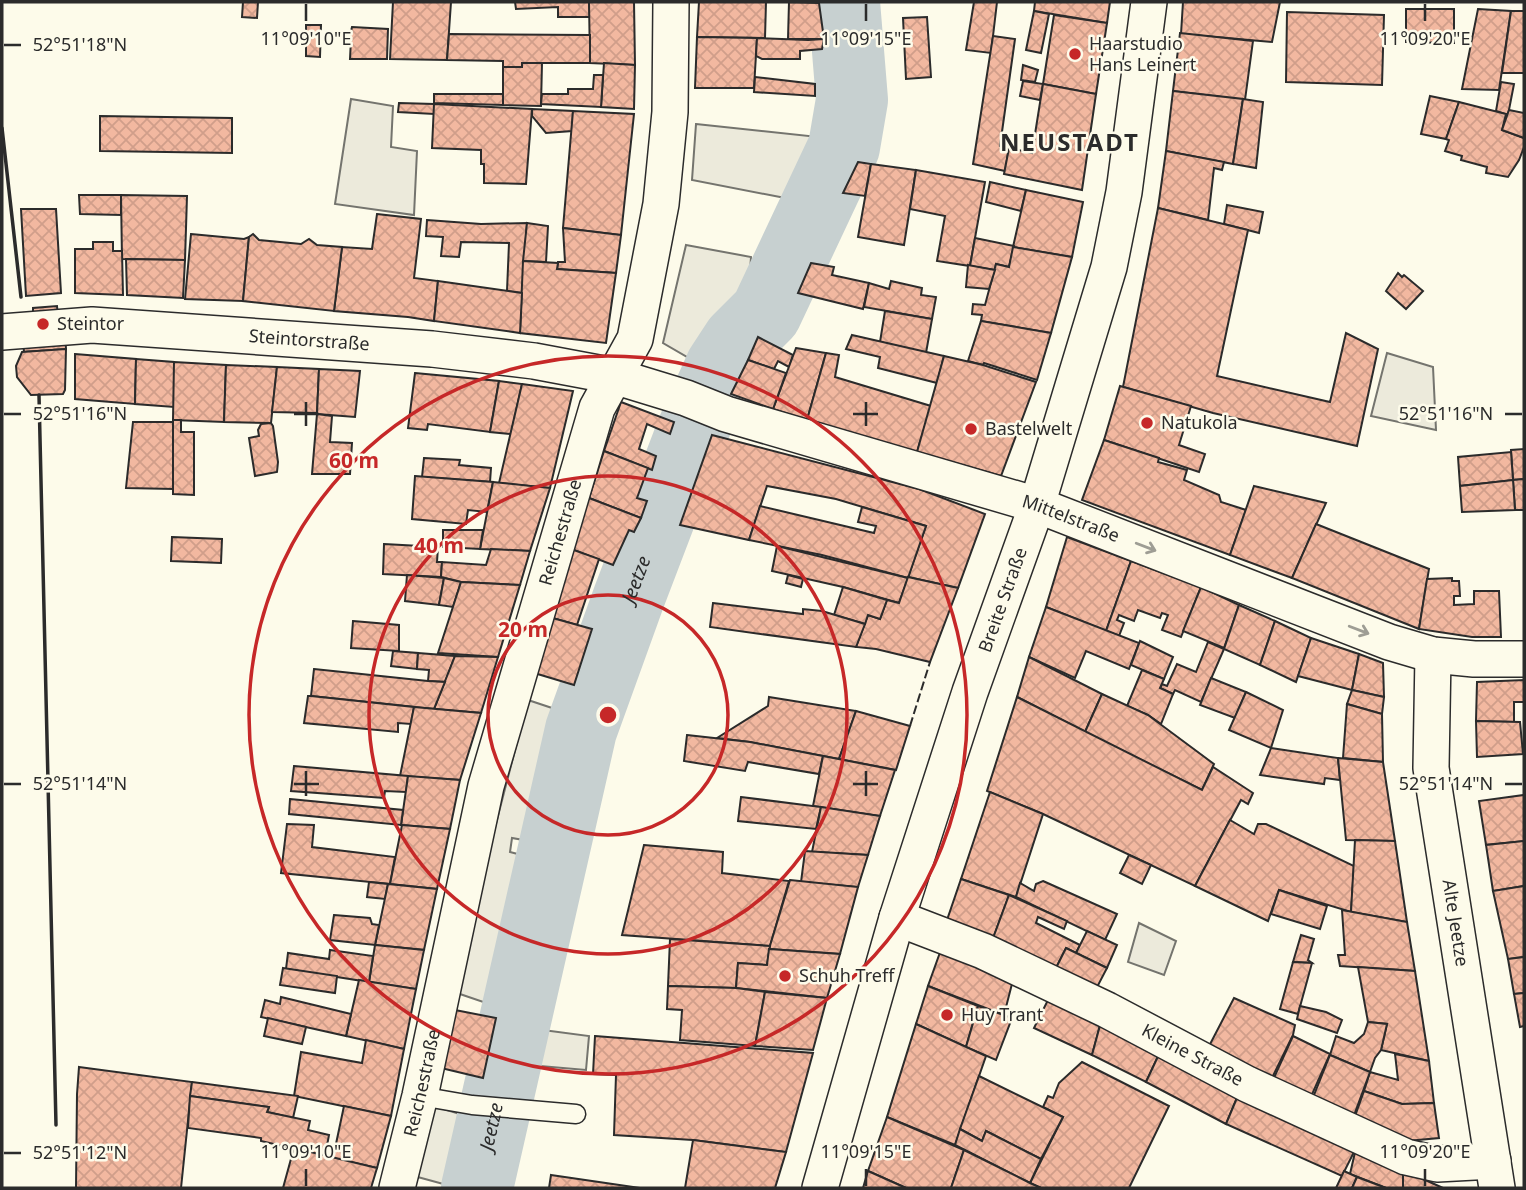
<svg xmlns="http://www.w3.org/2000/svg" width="1526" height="1190" viewBox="0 0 1526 1190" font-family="'Noto Sans',sans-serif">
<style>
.parking{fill:#eceadb;stroke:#74746e;stroke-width:2}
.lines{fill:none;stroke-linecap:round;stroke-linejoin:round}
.river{stroke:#c7d0d0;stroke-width:72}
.building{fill:url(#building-cross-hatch);stroke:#2b2b2b;stroke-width:2}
.lane-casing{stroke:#2b2b2b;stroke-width:21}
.street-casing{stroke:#2b2b2b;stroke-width:38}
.lane{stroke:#fdfbea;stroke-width:18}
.street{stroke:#fdfbea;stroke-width:35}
.fence{stroke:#2b2b2b;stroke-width:2;stroke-dasharray:9 3.5;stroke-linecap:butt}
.wall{stroke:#2b2b2b;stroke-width:3.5}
.oneway{stroke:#9e9d94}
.ticks{fill:none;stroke:#2b2b2b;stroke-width:2.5}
.ring{fill:none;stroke:#c62828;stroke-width:3.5}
.poi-dot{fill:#c62828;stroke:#fdfbea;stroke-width:2.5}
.labels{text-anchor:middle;stroke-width:5;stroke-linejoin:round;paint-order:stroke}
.poi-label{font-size:18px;fill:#2b2b2b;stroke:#fdfbea;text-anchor:start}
.street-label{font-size:18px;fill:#2b2b2b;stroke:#fdfbea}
.water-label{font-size:19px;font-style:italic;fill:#2b2b2b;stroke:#fdfbea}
.district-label{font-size:24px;font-weight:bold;letter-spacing:2px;fill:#2b2b2b;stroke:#fdfbea}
.ticks-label{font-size:18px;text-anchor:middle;fill:#2b2b2b;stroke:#fdfbea;stroke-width:5;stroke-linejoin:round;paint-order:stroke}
.centre{fill:#c62828;stroke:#fdfbea;stroke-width:3.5}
.ring-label{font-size:21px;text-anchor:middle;font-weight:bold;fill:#c62828;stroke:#fdfbea;stroke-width:5;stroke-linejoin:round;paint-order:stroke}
</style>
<defs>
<pattern id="building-cross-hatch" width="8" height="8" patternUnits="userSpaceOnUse" patternTransform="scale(1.75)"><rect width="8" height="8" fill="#f2b8a0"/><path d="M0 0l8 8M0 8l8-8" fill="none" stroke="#d09e8a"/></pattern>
</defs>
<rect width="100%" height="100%" fill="#fdfbea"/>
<g class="parking">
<polygon points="351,99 393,106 391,147 417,151 414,215 335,204"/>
<polygon points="696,124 828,138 806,202 692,180"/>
<polygon points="686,245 751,257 749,287 726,313 701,365 663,343"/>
<polygon points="1387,353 1433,367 1436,430 1371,416"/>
<polygon points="528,700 564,712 529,841 512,838 510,852 529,857 492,1005 457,993 491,843"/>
<polygon points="1139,923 1176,941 1164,975 1128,962"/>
<polygon points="543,1030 589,1036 586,1070 540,1066"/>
<polygon points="434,1106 463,1115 447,1185 414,1176"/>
</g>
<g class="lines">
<path class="river" id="s1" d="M477 1188 581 730 629 597 692 432 721 367 738 341 766 313 844 147 852 100 844 2"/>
</g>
<g class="building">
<polygon points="243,2 258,2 257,18 242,17"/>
<polygon points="393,2 451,2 447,60 390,59"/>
<polygon points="515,2 589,2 590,17 558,17 558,7 516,9"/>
<polygon points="589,2 634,2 635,65 590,63"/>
<polygon points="699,2 766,2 765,38 697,37"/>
<polygon points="789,2 819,3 824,39 788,39"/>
<polygon points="974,2 997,2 991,53 966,50"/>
<polygon points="1035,2 1110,2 1107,23 1034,11"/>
<polygon points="1183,2 1280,2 1272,42 1181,34"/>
<polygon points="1406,9 1454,9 1454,43 1406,42"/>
<polygon points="1478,9 1511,11 1499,90 1462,89"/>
<polygon points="1034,11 1049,14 1041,53 1026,50"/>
<polygon points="1511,11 1524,11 1524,73 1502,73"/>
<polygon points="1287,12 1384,15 1382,85 1286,82"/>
<polygon points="1054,15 1107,23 1096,94 1043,84"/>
<polygon points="927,17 931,77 906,79 903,18"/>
<polygon points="306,25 321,25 320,57 306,56"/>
<polygon points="352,27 388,29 387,59 350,59 351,39 349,39"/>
<polygon points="1180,33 1253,41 1245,100 1173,91"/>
<polygon points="449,34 590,35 590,63 522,63 522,67 503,67 503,61 447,60"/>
<polygon points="993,36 1015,39 1000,146 1009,148 1005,171 973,164"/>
<polygon points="697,37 757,38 754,88 695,88"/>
<polygon points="757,38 808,40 824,39 822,49 800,51 800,59 762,59 756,56"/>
<polygon points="522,63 542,63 541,106 503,105 503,67 522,67"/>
<polygon points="604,63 635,65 634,109 601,107"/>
<polygon points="1023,65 1038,70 1035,82 1021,80"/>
<polygon points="594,75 603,75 601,107 541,104 542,94 568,94 568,89 593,89"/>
<polygon points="755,77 815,84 815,96 754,92"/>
<polygon points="1023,81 1043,84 1040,100 1020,96"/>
<polygon points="1501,82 1514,84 1508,115 1496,111"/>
<polygon points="1043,84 1096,94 1082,190 1004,174 1009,148 1032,153"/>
<polygon points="1173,91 1243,99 1233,164 1166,151"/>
<polygon points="434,94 503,94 503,105 434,103"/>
<polygon points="1430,96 1459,102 1446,139 1421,134"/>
<polygon points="1243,99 1263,102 1256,168 1233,164"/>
<polygon points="1459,102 1506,114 1502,130 1524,138 1524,147 1519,160 1508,177 1486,173 1487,167 1461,160 1462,156 1445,151 1449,140 1446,139"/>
<polygon points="399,103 434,104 434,114 398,112"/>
<polygon points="434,104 532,109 526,184 484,183 484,164 481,164 481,150 432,148"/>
<polygon points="532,109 573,111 572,131 546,133 532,116"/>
<polygon points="1509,110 1524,113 1524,138 1502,130"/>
<polygon points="573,111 634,114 621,235 563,228"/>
<polygon points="100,116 232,118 232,153 100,151"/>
<polygon points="1166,151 1224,162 1222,170 1214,168 1208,220 1158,208"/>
<polygon points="858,162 871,164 865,196 843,193"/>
<polygon points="871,164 916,170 904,245 858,237"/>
<polygon points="916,170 985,182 970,266 937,261 945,216 910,209"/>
<polygon points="990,182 1026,190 1021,211 986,202"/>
<polygon points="1026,190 1083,202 1072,257 1013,247"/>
<polygon points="79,195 121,195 121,215 80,214"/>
<polygon points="121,195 187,196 185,260 122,259"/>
<polygon points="1227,205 1263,212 1259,233 1224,224"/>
<polygon points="1158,208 1248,230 1217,376 1330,402 1346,333 1378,349 1357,446 1213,413 1123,387"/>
<polygon points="21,209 56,209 61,293 26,296"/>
<polygon points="377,214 421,219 414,278 438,281 434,321 408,317 334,311 342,247 372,249"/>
<polygon points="427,220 481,224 527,223 522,293 507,291 509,243 461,242 459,257 441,256 443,237 426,236"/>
<polygon points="527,223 548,226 546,262 523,261"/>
<polygon points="563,228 621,235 616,273 557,269 558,262 565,262"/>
<polygon points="191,234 244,239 249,237 243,301 185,299"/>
<polygon points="253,234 259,240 301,244 309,239 317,245 342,247 334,311 243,301 249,237"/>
<polygon points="975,238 1014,246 1009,267 996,264 995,270 970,266"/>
<polygon points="93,242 113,242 113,251 122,251 123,295 75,293 75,249 93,249"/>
<polygon points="1013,247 1072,257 1051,333 981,321 982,315 972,314 973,304 985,305 996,264 1009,267"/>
<polygon points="126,259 185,260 183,298 127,295"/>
<polygon points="523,261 558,263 557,269 616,273 606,343 520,333"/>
<polygon points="811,263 834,267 832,275 869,283 863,309 798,293"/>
<polygon points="968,265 995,270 989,289 966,287"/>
<polygon points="1398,273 1402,277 1404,275 1423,291 1406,309 1386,291"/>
<polygon points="438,281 522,293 520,333 434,321"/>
<polygon points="891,281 922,288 921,295 936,297 932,319 864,307 869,283 889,289"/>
<polygon points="57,306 58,316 64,315 66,349 24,352 22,330 33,314 33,308"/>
<polygon points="885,311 932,319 926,353 880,342"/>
<polygon points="981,321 1051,333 1037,380 984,363 983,365 968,361"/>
<polygon points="852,335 944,356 937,383 878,368 880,357 846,349"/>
<polygon points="758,337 793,355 789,367 778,361 774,369 748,360"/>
<polygon points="796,348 826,353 807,420 773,409"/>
<polygon points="66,349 65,390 63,394 31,395 17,377 16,366 22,352"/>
<polygon points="826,353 839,355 835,377 931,406 917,452 807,420"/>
<polygon points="75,354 136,359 135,404 75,399"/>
<polygon points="944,356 983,365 1036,382 1001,476 917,452"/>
<polygon points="136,359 174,362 174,407 135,404"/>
<polygon points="748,360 786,373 773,409 731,394"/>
<polygon points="174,362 226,365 224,422 173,420"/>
<polygon points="226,365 277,367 271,423 224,422"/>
<polygon points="277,367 319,369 317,413 272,412"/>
<polygon points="319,369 360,371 355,417 317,414"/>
<polygon points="415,373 499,381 490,432 428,424 427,430 408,428"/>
<polygon points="499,381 522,384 511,434 490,432"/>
<polygon points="522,384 573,391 550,488 499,483"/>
<polygon points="1120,386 1191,406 1179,445 1205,454 1199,472 1104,440"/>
<polygon points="621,402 674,422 670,434 647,424 639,449 656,456 652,470 604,451"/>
<polygon points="317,414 332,416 330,442 352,443 350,474 312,474"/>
<polygon points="173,420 181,420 181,432 194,432 194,495 173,494"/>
<polygon points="133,422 173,422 173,489 126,488"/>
<polygon points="271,423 273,426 278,462 277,472 255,476 249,438 259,436 258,430 261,424"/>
<polygon points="712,435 919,489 985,514 958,588 908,577 926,526 836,499 767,486 749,540 680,525"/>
<polygon points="1104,440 1159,458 1158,462 1187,470 1184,480 1219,495 1221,502 1246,510 1230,555 1082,500"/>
<polygon points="1524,449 1524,479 1513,480 1511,450"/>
<polygon points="604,451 648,468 637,498 647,501 641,518 589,498"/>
<polygon points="1511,452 1513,480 1460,486 1458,457"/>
<polygon points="424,458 460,460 459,465 491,468 490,482 422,477"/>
<polygon points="415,476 493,482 487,512 468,510 466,524 412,519"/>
<polygon points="1524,479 1524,510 1515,510 1513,480"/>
<polygon points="1513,480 1515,510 1462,512 1460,486"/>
<polygon points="493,482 550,488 530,551 480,549"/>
<polygon points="1254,486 1326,503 1292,578 1230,555"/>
<polygon points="589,498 641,518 634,532 629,530 613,565 571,549"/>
<polygon points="760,506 874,533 876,526 858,522 862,507 926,526 908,578 822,555 749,540"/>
<polygon points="1316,524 1429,569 1419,629 1292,578"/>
<polygon points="443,530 483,530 480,549 443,547"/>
<polygon points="172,537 222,539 221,563 171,561"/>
<polygon points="1067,537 1131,561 1106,631 1046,607"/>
<polygon points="384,544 438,547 437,562 442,562 441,577 383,574"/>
<polygon points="777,546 908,578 899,603 843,587 772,571"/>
<polygon points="491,549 530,551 520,585 461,582 441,577 442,562 486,565"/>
<polygon points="571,549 599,559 577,625 549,617"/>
<polygon points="1131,561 1201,587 1181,637 1162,630 1168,615 1162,613 1160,618 1138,610 1134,621 1119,615 1117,620 1124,623 1119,636 1106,631"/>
<polygon points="407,575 444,578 439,605 405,601"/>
<polygon points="788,575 803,579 801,587 786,583"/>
<polygon points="908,577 958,588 930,662 876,649 856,647 868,615 880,619 887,600 899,603"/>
<polygon points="444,578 461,582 453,607 439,605"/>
<polygon points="1452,578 1452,581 1459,581 1460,596 1454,596 1454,605 1474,604 1474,591 1499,591 1501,637 1472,637 1419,629 1427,579"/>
<polygon points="461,582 520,585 498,657 438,653"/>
<polygon points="843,587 887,600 880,619 868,615 865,624 834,615"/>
<polygon points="1201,587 1239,605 1224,648 1183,631"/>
<polygon points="713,603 803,614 803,609 822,611 865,624 856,647 710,627"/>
<polygon points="1239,605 1275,621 1260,665 1224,649"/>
<polygon points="1046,607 1139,643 1129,669 1086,651 1075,678 1029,657"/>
<polygon points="549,617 592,629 574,685 531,672"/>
<polygon points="353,621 399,625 399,651 351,648"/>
<polygon points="1275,621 1311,638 1296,682 1260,665"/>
<polygon points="1311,638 1359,654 1352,690 1298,676"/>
<polygon points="1140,641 1173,657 1164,679 1131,665"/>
<polygon points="1208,642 1224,649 1201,702 1175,690 1173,694 1160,688 1162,684 1167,686 1177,664 1196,672"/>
<polygon points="393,651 418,653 417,669 391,666"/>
<polygon points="418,653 455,656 445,682 428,681 429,670 417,669"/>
<polygon points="1359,654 1383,663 1384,697 1352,690"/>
<polygon points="455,656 498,657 481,713 434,709"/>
<polygon points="1029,657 1102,694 1085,732 1017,697"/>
<polygon points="314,669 428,681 445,682 434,709 414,707 311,696"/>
<polygon points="1142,670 1164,679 1160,688 1173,694 1161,724 1148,715 1127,706"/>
<polygon points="1211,678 1246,692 1235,718 1200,705"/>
<polygon points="1524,680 1524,702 1514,702 1514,722 1476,721 1477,682"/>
<polygon points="1352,690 1384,697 1382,714 1347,704"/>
<polygon points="1246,692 1283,710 1271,748 1229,730"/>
<polygon points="1102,694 1148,715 1214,764 1202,790 1085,732"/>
<polygon points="308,696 311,696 414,707 411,724 398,723 398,732 304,723"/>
<polygon points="769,697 856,711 839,759 750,742 717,738 768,706"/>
<polygon points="1017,697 1202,790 1213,767 1253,793 1248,804 1241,800 1195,886 1043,814 987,791"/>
<polygon points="1347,704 1382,714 1383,762 1343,758"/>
<polygon points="414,707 481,713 460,780 400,776"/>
<polygon points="856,711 910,726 896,770 839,759"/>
<polygon points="1476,721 1520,722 1523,754 1477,757"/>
<polygon points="687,735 750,742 823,756 819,774 748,762 745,771 684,761"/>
<polygon points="1271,748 1338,758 1340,780 1325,778 1324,784 1260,775"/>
<polygon points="823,756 895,770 880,816 813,806"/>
<polygon points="1338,758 1383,762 1395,841 1346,840"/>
<polygon points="294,766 408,776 406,792 385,791 384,798 291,791"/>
<polygon points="408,776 460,780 450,829 401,825"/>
<polygon points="990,792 1043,814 1016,897 961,879"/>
<polygon points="1524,795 1524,841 1486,845 1479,801"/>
<polygon points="741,797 821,807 816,829 738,821"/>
<polygon points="290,799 403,810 401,825 289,814"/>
<polygon points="821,807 880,816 868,855 812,852"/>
<polygon points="1230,820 1254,834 1258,824 1266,824 1354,866 1351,912 1279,890 1268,921 1195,886"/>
<polygon points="287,824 314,825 312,847 395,857 390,884 281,873"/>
<polygon points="402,825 450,829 437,889 390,884"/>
<polygon points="1355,840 1395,841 1407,922 1351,912"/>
<polygon points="1524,841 1524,886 1493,891 1486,845"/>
<polygon points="644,845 723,852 722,873 789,881 770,946 622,935"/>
<polygon points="805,851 868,855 858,887 801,882"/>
<polygon points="1129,855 1151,865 1142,884 1120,873"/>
<polygon points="961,879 1009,895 992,941 946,923"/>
<polygon points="790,880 858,887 840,954 769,949"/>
<polygon points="1043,881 1117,914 1105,940 1016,897 1020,883 1034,891 1036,884"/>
<polygon points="369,882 388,884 385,899 367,897"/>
<polygon points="388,884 437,889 424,950 375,945"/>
<polygon points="1524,886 1524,957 1508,959 1493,891"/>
<polygon points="1279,890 1327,906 1320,929 1271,914"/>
<polygon points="1009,895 1067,921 1064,929 1038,917 1036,923 1080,945 1076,953 1066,948 1054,972 992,941"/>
<polygon points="1342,910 1407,922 1415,971 1340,966 1338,955 1345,955"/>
<polygon points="334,915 370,918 372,924 379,925 375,945 330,940"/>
<polygon points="1087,931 1117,945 1107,968 1076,953"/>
<polygon points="1301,935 1314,939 1308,960 1312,963 1293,962"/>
<polygon points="670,939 770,946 767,965 738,963 736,988 668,986"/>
<polygon points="943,944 1014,976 1004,1015 928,986"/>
<polygon points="375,945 424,950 416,989 369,982"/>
<polygon points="1066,948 1107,968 1094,993 1054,972"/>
<polygon points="769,949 840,954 827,998 736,988 738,963 767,965"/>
<polygon points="330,950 373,956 369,982 286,969 288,953 329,959"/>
<polygon points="1524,957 1524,993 1514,994 1508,959"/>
<polygon points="1293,962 1312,963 1298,1014 1280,1009"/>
<polygon points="1358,967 1415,971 1429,1061 1381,1050 1387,1024 1368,1022"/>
<polygon points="283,968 337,976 335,993 280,985"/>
<polygon points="359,980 416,989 404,1049 346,1036"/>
<polygon points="668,986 736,988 765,992 755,1046 680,1040 682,1010 667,1009"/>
<polygon points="928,986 978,1006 966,1047 916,1024"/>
<polygon points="765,992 827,998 813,1050 755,1046"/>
<polygon points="1524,993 1524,1026 1520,1027 1514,994"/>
<polygon points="1051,994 1102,1018 1092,1055 1034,1028"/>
<polygon points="281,997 351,1014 346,1036 261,1017 265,1000 280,1004"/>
<polygon points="1234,998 1295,1025 1293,1035 1271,1080 1207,1050"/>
<polygon points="978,1006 1012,1018 996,1060 966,1047"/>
<polygon points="1300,1006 1326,1012 1342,1020 1337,1033 1297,1019"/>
<polygon points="455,1010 496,1018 483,1078 441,1068"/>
<polygon points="268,1018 306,1027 302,1044 264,1036"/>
<polygon points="1102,1018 1161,1050 1146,1082 1092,1055"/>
<polygon points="1368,1022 1387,1024 1381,1050 1375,1058 1370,1072 1330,1055 1336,1036 1354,1043 1364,1034"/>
<polygon points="916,1024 986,1056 955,1145 887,1117"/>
<polygon points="595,1036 813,1053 786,1152 693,1140 614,1135 616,1075 593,1074"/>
<polygon points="1293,1036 1330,1054 1310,1099 1272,1082"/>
<polygon points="366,1040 404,1049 391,1116 294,1096 301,1052 362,1063"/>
<polygon points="1161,1050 1239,1093 1226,1124 1146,1082"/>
<polygon points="1395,1054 1429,1061 1434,1103 1402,1104 1364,1091 1370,1072 1398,1080"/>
<polygon points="1330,1055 1370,1072 1353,1118 1312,1100"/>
<polygon points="1082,1062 1169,1106 1129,1188 1041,1188 1030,1183 1063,1117 1043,1107 1048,1096 1053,1098 1059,1083"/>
<polygon points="79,1067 192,1082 181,1188 76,1188 77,1094"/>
<polygon points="979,1076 1063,1117 1041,1159 986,1131 982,1141 960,1129"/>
<polygon points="192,1082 298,1096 293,1118 267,1112 269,1107 190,1096"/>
<polygon points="1364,1091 1402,1104 1434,1103 1439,1138 1407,1141 1354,1119"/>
<polygon points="1239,1093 1356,1148 1342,1176 1226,1124"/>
<polygon points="190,1096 269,1107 267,1112 310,1121 308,1130 329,1135 325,1156 261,1141 261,1138 188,1128"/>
<polygon points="344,1106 391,1116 377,1168 333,1158"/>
<polygon points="887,1117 964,1150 951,1188 906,1188 868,1171"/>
<polygon points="960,1129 982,1141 986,1131 1041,1159 1030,1183 955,1145"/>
<polygon points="693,1140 786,1152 775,1188 685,1188"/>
<polygon points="294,1148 377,1168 371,1188 283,1188"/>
<polygon points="1356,1148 1403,1170 1403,1188 1386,1188 1350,1174"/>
<polygon points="964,1150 1030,1183 1041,1188 951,1188"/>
<polygon points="1403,1170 1443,1188 1403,1188"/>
<polygon points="868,1171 906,1188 863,1188"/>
<polygon points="1344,1171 1357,1177 1352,1188 1336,1188"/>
<polygon points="551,1175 640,1188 549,1188"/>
<polygon points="1357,1177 1386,1188 1352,1188"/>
</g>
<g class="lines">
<defs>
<polyline id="lane" points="420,1096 472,1105 576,1114"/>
<g id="street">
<path id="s2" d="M2 332 92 325 432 349 534 361 614 376 686 398 726 414 1037 505 1389 642 1433 655 1474 659H1524"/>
<path id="s3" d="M1433 655 1431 768 1497 1188"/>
<path id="s4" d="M897 918 983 951 1107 1010 1247 1084 1406 1157 1437 1164 1493 1161"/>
<path id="s5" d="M397 1188 420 1096 486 786 597 408 635 339 661 204 670 112 671 2"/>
<path id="s6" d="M820 1188 897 918 970 692 1037 505 1109 267 1124 192 1149 2"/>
</g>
</defs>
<use href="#lane" class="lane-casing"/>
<use href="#street" class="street-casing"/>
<use href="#lane" class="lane"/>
<use href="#street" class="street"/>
<polyline class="fence" points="910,726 930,662"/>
<g class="wall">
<polyline points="2,128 21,297"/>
<polyline points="39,395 56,1125"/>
</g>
</g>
<defs><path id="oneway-shaft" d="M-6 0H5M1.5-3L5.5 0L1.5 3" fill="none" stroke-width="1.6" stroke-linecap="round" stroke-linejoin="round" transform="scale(1.75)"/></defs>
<g class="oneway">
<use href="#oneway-shaft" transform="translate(1146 547) rotate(21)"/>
<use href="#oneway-shaft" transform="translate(1359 630) rotate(21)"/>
</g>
<path class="ticks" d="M306 4V21M866 4V21M1425 4V21M4 45H21M306 402V426M866 402V426M4 414H21M294 414H319M853 414H878M1505 414H1522M306 771V796M866 771V796M4 784H21M294 784H319M853 784H878M1505 784H1522M4 1153H21M306 1169V1186M866 1169V1186M1425 1169V1186"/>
<g class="ring">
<circle cx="608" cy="715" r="120"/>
<circle cx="608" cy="715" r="239"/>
<circle cx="608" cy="715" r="359"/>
</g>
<g class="poi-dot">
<circle cx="1075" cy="54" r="7"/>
<circle cx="43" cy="324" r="7"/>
<circle cx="1147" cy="423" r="7"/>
<circle cx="971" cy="429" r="7"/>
<circle cx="785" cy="976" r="7"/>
<circle cx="947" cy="1015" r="7"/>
</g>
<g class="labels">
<g class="poi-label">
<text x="1089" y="50">Haarstudio<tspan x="1089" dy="21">Hans Leinert</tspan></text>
<text x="57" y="330">Steintor</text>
<text x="1161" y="429">Natukola</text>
<text x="985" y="435">Bastelwelt</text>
<text x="799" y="982">Schuh Treff</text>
<text x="961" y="1021">Huy Trant</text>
</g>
<g class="street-label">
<text dy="6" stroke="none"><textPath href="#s2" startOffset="308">Steintorstraße</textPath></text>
<text dy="6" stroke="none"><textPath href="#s2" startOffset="1094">Mittelstraße</textPath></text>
<text dy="6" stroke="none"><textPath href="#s5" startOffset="676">Reichestraße</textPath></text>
<text dy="6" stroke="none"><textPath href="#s6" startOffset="616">Breite Straße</textPath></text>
<text dy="6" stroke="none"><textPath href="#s3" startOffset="270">Alte Jeetze</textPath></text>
<text dy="6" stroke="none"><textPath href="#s4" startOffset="326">Kleine Straße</textPath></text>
<text dy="6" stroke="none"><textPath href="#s5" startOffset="108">Reichestraße</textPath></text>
</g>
<g class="water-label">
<text dy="7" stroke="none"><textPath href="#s1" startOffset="630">Jeetze</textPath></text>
<text dy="7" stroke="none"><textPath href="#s1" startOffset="63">Jeetze</textPath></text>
</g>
<g class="district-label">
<text x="1070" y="151">NEUSTADT</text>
</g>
</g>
<g class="ticks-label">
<text x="306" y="45">11°09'10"E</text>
<text x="866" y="45">11°09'15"E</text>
<text x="1425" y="45">11°09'20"E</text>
<text x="80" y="51">52°51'18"N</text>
<text x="80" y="420">52°51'16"N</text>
<text x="1446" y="420">52°51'16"N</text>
<text x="80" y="790">52°51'14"N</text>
<text x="1446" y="790">52°51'14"N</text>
<text x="306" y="1158">11°09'10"E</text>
<text x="866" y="1158">11°09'15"E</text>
<text x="1425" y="1158">11°09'20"E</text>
<text x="80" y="1159">52°51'12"N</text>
</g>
<circle cx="608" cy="715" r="10" class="centre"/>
<g class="ring-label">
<text x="354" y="468">60 m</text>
<text x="439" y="553">40 m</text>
<text x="523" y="637">20 m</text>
</g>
<rect width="1526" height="1190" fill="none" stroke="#2b2b2b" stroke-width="7"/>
</svg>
